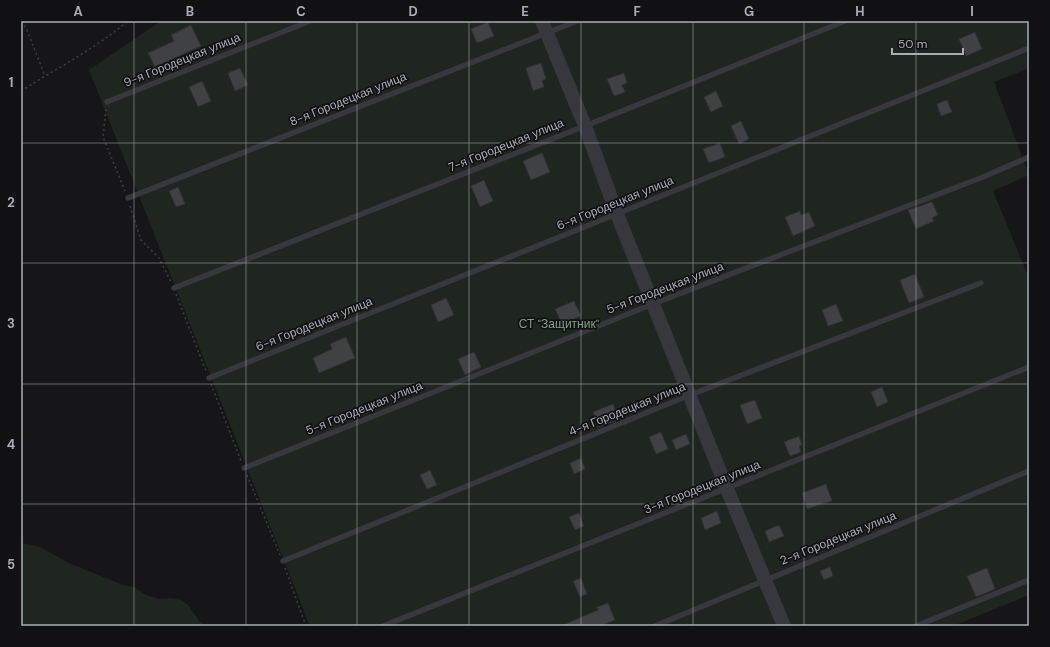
<svg xmlns="http://www.w3.org/2000/svg" width="1050" height="647" viewBox="0 0 1050 647" font-family="'DM Sans',sans-serif">
<style>
.green{fill:#1e261f}
.building{fill:#404145;stroke:#303034}
.lines{fill:none;stroke-linecap:round;stroke-linejoin:round}
.path{stroke:#3d3f44;stroke-width:1.5;stroke-dasharray:2 3;stroke-linecap:butt}
.service{stroke:#37383d;stroke-width:5.5}
.tertiary{stroke:#37383d;stroke-width:14}
.grid{fill:none;stroke:#a8adb8;stroke-width:1;stroke-opacity:0.55}
.labels{text-anchor:middle;stroke-width:3.5;stroke-linejoin:round;paint-order:stroke}
.street-label{font-size:12px;fill:#a8adb8;stroke:#111113}
.park-label{font-size:12px;fill:#7fa381;stroke:#111113}
.neatline{fill:none;stroke:#a8adb8;stroke-width:1.5}
.grid-label{font-size:13px;text-anchor:middle;font-weight:bold;fill:#a8adb8}
</style>
<rect width="100%" height="100%" fill="#161618"/>
<g class="green">
<polygon points="161,21 1029,21 1029,68 994,82 1029,175 993,191 1029,278 1029,595 953,626 310,626 89,70"/>
<polygon points="21,543 38,546 71,564 123,585 134,587 146,595 158,599 171,598 181,600 188,605 200,622 207,626 33,626 21,624"/>
</g>
<g class="building">
<polygon points="488,22 494,36 477,43 471,29"/>
<polygon points="191,25 201,46 155,67 148,53 174,41 171,35"/>
<polygon points="975,32 982,49 966,56 959,39"/>
<polygon points="541,63 546,79 542,81 544,87 533,91 526,68"/>
<polygon points="240,68 248,85 235,91 228,73"/>
<polygon points="624,73 627,83 622,85 625,92 614,96 607,79"/>
<polygon points="202,81 211,101 198,107 189,87"/>
<polygon points="716,91 723,106 711,112 704,97"/>
<polygon points="947,100 952,112 941,116 937,104"/>
<polygon points="741,121 749,139 739,144 731,126"/>
<polygon points="720,143 725,157 709,163 703,149"/>
<polygon points="542,153 550,172 531,180 523,161"/>
<polygon points="484,180 493,201 480,207 471,186"/>
<polygon points="178,187 185,204 176,207 169,191"/>
<polygon points="932,202 938,215 932,218 934,221 916,229 908,210"/>
<polygon points="800,211 801,215 809,212 815,226 793,236 785,217"/>
<polygon points="915,274 924,297 909,303 900,280"/>
<polygon points="446,298 454,315 438,322 431,305"/>
<polygon points="574,301 581,316 562,324 555,309"/>
<polygon points="836,304 843,321 828,326 822,310"/>
<polygon points="346,337 355,358 319,373 313,358 332,349 330,344"/>
<polygon points="474,352 481,367 465,375 458,359"/>
<polygon points="882,387 888,402 877,407 871,392"/>
<polygon points="755,400 762,418 747,424 740,405"/>
<polygon points="613,404 619,419 599,427 593,412"/>
<polygon points="661,432 668,449 656,454 649,437"/>
<polygon points="686,434 690,444 676,450 672,440"/>
<polygon points="799,436 802,445 799,446 801,452 790,456 784,442"/>
<polygon points="581,458 585,469 574,474 570,463"/>
<polygon points="430,470 437,485 427,489 420,475"/>
<polygon points="826,484 832,501 807,509 802,493"/>
<polygon points="717,511 721,523 705,530 701,518"/>
<polygon points="579,513 584,526 575,530 569,517"/>
<polygon points="779,525 784,536 769,542 765,531"/>
<polygon points="830,567 833,576 824,580 820,571"/>
<polygon points="987,568 995,589 976,597 967,576"/>
<polygon points="581,578 587,594 580,597 573,581"/>
<polygon points="608,603 615,620 600,626 561,626 598,610 597,607"/>
</g>
<g class="lines">
<g class="path">
<polyline points="22,21 27,30 45,76"/>
<path d="M21 91C57 68 95 49 128 21"/>
<polyline points="106,109 103,137 125,191"/>
<polyline points="130,206 141,240 159,258 171,282"/>
<polyline points="176,294 206,371"/>
<polyline points="211,384 241,461"/>
<polyline points="247,475 280,555"/>
<polyline points="285,568 306,626"/>
</g>
<g class="service">
<polyline points="107,102 310,21"/>
<polyline points="128,198 577,21"/>
<polyline points="174,288 585,126 845,21"/>
<polyline points="209,378 1029,48"/>
<polyline points="244,468 653,304 983,177 1029,157"/>
<polyline points="283,561 690,395 981,283"/>
<polyline points="383,626 1029,367"/>
<polyline points="655,626 1029,471"/>
<polyline points="916,626 1029,580"/>
</g>
<polyline class="tertiary" points="542,21 585,126 617,214 727,489 784,626"/>
</g>
<path class="grid" d="M134 21V626M246 21V626M357 21V626M469 21V626M581 21V626M693 21V626M804 21V626M916 21V626M21 143H1029M21 263H1029M21 384H1029M21 504H1029"/>
<g class="labels">
<g class="street-label">
<text transform="translate(182 60) rotate(-22)" y="4">9-я Городецкая улица</text>
<text transform="translate(348 99) rotate(-22)" y="4">8-я Городецкая улица</text>
<text transform="translate(506 145) rotate(-22)" y="4">7-я Городецкая улица</text>
<text transform="translate(615 203) rotate(-22)" y="4">6-я Городецкая улица</text>
<text transform="translate(665 288) rotate(-21)" y="4">5-я Городецкая улица</text>
<text transform="translate(314 324) rotate(-22)" y="4">6-я Городецкая улица</text>
<text transform="translate(364 408) rotate(-22)" y="4">5-я Городецкая улица</text>
<text transform="translate(627 409) rotate(-22)" y="4">4-я Городецкая улица</text>
<text transform="translate(702 487) rotate(-22)" y="4">3-я Городецкая улица</text>
<text transform="translate(838 538) rotate(-22)" y="4">2-я Городецкая улица</text>
</g>
<g class="park-label">
<text x="559" y="328">СТ "Защитник"</text>
</g>
</g>
<rect width="1050" height="647" fill="none" stroke="#111113" stroke-width="44"/>
<path d="M892 48v6h71v-6" fill="none" stroke="#a8adb8" stroke-width="2"/>
<text x="898" y="48" font-size="12" fill="#a8adb8" stroke="#111113" stroke-width="3" paint-order="stroke">50 m</text>
<rect x="22" y="22" width="1006" height="603" class="neatline"/>
<g class="grid-label">
<text x="78" y="16">A</text>
<text x="190" y="16">B</text>
<text x="301" y="16">C</text>
<text x="413" y="16">D</text>
<text x="525" y="16">E</text>
<text x="637" y="16">F</text>
<text x="749" y="16">G</text>
<text x="860" y="16">H</text>
<text x="972" y="16">I</text>
<text x="11" y="87">1</text>
<text x="11" y="207">2</text>
<text x="11" y="328">3</text>
<text x="11" y="449">4</text>
<text x="11" y="569">5</text>
</g>
</svg>
